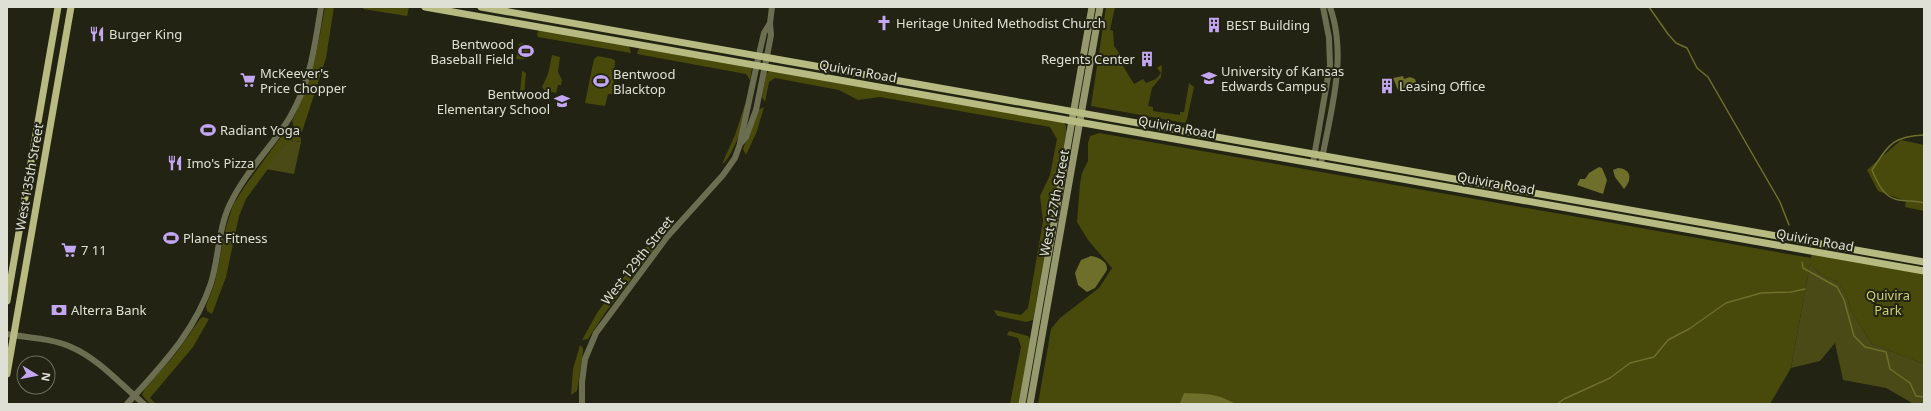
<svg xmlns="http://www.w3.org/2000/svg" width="1931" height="411" viewBox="0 0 1931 411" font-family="'Noto Sans',sans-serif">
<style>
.green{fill:#484a0c}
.forest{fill:#494a16}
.water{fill:#6d6f2a}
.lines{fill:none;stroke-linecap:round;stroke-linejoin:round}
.stream{stroke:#6d6f2a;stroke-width:1.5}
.tertiary{stroke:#6c6e52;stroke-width:6}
.secondary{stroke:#96996d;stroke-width:7}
.primary{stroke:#b7bb81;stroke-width:7}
.labels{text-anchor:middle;stroke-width:4;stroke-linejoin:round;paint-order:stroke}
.poi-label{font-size:13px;fill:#dfe0d5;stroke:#222312;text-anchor:start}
.street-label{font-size:13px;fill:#dfe0d5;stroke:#222312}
.park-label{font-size:13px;fill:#ced270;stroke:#222312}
</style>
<rect width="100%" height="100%" fill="#222312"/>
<g class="green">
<path d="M325 7H334L326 58 302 132 294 127 292 121C311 84 318 47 325 7Z"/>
<polygon points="364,7 409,7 407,16 363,9"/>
<polygon points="1106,7 1115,7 1110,30 1113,31 1114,46 1122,57 1123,63 1125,61 1126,63 1123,66 1134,84 1143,79 1146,83 1156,79 1161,73 1157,68 1161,65 1162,67 1161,77 1152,88 1148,106 1153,107 1153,111 1180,115 1180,112 1184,112 1189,83 1194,87 1187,119 1185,123 1091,106"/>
<polygon points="539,30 629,46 631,53 538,37 537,34"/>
<path d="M523 43 535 49C531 59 526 60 516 59L519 44Z"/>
<polygon points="639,48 752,68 747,99 750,80 746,74 637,54"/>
<polygon points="552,55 560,57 558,72 562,80 561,85 558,85 556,93 544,90 542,87 548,74"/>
<polygon points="598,56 613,59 615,61 613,94 608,94 605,106 585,103 594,59"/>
<polygon points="522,71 526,73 524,94 520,93"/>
<polygon points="769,71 1063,122 1066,126 1066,134 1033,320 1026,322 998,316 996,314 994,310 1021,315 1028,308 1043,221 1040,196 1050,175 1057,139 1050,127 880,97 858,100 839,90 775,78 769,82 765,102 762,97 766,74"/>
<path d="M745 104C750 112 731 161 722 164L735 135Z"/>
<polygon points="764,107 757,131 746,155 743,149 758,110"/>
<polygon points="286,130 301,138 301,142 289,140 246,199 239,216 226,277 212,314 207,311 206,306 215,282 226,227 233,205 245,186"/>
<polygon points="1099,133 1811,258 1812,251 1924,272 1924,364 1872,344 1851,311 1847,297 1840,284 1819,273 1810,264 1791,368 1770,404 1038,404 1051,329 1060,318 1099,288 1112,268 1088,240 1077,222 1080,184 1082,173 1088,161 1088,143 1090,136"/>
<polygon points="1901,140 1924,145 1924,211 1905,207 1906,201 1878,191 1867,170"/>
<polygon points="647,246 654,249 605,313 588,339 582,340 597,313"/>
<polygon points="203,317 209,319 193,347 150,398 156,404 150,404 142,395 144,390 177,352 200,319"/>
<polygon points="1009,331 1028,336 1030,339 1019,404 1010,404 1021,347 1018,338 1007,335"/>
<polygon points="580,345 583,348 583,352 577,391 571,395 573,369"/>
</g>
<g class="forest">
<polygon points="289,140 301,142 294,174 266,169"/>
<polygon points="1810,264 1819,273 1840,284 1847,297 1851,311 1872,344 1924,364 1924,404 1914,404 1886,388 1843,380 1835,343 1820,361 1791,368"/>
</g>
<g class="water">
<polygon points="1403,76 1404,79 1410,77 1415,79 1417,85 1416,89 1404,93 1398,90 1393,78"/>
<polygon points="1599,167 1602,168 1607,180 1603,194 1577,185 1580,179 1585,179 1589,173"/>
<path d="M1618 168C1632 169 1632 180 1624 189L1615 177 1613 170Z"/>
<path d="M1091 256C1099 257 1108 262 1107 270L1095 288 1087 292 1078 285 1075 273 1081 260Z"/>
<path d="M1184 393C1204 394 1218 393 1235 404H1178L1180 403Z"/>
</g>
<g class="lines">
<g class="stream">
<polyline points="1649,7 1668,34 1676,43 1687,48 1697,68 1708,77 1780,202 1789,225"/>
<polyline points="1924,7 1924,10"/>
<path d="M1924 135C1892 136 1888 146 1872 170 1877 181 1882 195 1895 199 1904 202 1914 200 1924 203"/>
<polyline points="1802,262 1803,268 1837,287 1844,300 1854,336 1865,347 1886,352 1890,369 1910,383 1916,396 1924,397"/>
<polyline points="1557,404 1564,399 1610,378 1630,363 1654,357 1668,340 1689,329 1726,303 1761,293 1791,292 1805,289"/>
</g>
<g class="tertiary">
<polyline points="740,143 760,50 764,33 770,23"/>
<polyline points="1313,163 1330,65 1329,38 1323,7"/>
<path d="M1321 164C1330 113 1348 58 1330 7"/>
<path d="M7 334C28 338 51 338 71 347 99 359 121 385 144 404"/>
<path d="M127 404C160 367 195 332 211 283 219 257 218 229 230 204 245 172 272 147 290 117 310 83 315 45 321 7"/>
<polyline points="582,404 582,382 585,359 596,333 667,237 723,175 735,158 740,144 746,137 756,110 768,51 771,35 770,23 772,7"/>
</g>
<g class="secondary">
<polyline points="1022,404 1092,7"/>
<polyline points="1030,404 1100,7"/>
</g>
<g class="primary">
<polyline points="425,7 1924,271"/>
<polyline points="481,7 1924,262"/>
<polyline points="7,301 58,7"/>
<polyline points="7,374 71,7"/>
</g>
</g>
<defs>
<symbol id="church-bare" viewBox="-9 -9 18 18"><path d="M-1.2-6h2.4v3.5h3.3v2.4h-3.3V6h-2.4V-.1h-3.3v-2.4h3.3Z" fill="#c3a7f2" stroke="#222312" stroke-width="2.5" paint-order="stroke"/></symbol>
<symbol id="building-bare" viewBox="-9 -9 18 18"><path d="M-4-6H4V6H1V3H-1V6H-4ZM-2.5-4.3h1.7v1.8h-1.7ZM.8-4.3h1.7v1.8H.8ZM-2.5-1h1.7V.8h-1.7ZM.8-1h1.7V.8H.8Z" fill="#c3a7f2" stroke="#222312" stroke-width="2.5" paint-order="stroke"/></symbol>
<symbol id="restaurant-bare" viewBox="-9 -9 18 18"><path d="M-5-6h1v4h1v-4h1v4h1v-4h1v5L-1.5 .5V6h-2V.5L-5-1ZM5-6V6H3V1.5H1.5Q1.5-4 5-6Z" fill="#c3a7f2" stroke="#222312" stroke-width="2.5" paint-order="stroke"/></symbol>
<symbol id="stadium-bare" viewBox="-9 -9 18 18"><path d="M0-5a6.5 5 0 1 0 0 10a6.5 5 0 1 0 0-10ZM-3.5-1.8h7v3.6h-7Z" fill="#c3a7f2" stroke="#222312" stroke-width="2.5" paint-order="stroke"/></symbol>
<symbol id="university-bare" viewBox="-9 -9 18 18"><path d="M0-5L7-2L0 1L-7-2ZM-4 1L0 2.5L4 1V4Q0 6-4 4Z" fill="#c3a7f2" stroke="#222312" stroke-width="2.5" paint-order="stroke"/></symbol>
<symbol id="supermarket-bare" viewBox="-9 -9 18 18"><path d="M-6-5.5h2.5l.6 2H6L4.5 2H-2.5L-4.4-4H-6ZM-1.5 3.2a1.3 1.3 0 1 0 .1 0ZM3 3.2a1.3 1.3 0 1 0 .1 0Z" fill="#c3a7f2" stroke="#222312" stroke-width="2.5" paint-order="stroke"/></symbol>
<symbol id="school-bare" viewBox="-9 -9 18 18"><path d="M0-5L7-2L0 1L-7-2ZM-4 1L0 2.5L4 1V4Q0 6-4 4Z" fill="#c3a7f2" stroke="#222312" stroke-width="2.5" paint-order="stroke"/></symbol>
<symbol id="bank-bare" viewBox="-9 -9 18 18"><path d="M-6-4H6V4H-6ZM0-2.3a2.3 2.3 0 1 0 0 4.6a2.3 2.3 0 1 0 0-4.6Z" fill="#c3a7f2" stroke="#222312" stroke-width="2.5" paint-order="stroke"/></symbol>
</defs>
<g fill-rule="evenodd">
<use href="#church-bare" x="873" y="12" width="22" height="22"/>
<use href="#building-bare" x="1203" y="14" width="22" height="22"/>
<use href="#restaurant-bare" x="86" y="23" width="22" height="22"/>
<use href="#stadium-bare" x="515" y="40" width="22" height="22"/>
<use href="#building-bare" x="1136" y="48" width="22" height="22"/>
<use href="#university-bare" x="1198" y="67" width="22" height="22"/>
<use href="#supermarket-bare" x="237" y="69" width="22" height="22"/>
<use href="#stadium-bare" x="590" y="70" width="22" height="22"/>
<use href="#building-bare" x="1376" y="75" width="22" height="22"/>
<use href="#school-bare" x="551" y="90" width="22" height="22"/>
<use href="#stadium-bare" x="197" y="119" width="22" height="22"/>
<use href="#restaurant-bare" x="164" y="152" width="22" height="22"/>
<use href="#stadium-bare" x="160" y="227" width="22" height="22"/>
<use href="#supermarket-bare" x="58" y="239" width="22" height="22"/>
<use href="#bank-bare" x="48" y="299" width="22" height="22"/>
</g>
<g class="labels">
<g class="poi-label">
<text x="896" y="28">Heritage United Methodist Church</text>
<text x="1226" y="30">BEST Building</text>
<text x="109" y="39">Burger King</text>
<text x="514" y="49" text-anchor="end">Bentwood<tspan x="514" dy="15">Baseball Field</tspan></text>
<text x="1135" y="64" text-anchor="end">Regents Center</text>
<text x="1221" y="76">University of Kansas<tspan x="1221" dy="15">Edwards Campus</tspan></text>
<text x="260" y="78">McKeever's<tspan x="260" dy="15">Price Chopper</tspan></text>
<text x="613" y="79">Bentwood<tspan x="613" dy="15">Blacktop</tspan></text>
<text x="1399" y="91">Leasing Office</text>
<text x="550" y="99" text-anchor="end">Bentwood<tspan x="550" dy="15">Elementary School</tspan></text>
<text x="220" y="135">Radiant Yoga</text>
<text x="187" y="168">Imo's Pizza</text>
<text x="183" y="243">Planet Fitness</text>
<text x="81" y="255">7 11</text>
<text x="71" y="315">Alterra Bank</text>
</g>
<g class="street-label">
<text transform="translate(858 71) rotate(10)" y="5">Quivira Road</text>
<text transform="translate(1177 127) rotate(10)" y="5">Quivira Road</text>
<text transform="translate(29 177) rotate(-80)" y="5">West 135th Street</text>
<text transform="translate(1496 183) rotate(10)" y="5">Quivira Road</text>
<text transform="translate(1054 203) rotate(-79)" y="5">West 127th Street</text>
<text transform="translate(1815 240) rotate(10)" y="5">Quivira Road</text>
<text transform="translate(637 260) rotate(-52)" y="5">West 129th Street</text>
</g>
<g class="park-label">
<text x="1888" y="300">Quivira<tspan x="1888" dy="15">Park</tspan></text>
</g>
</g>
<rect width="1931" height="411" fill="none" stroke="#dfe0d5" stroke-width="16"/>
<g transform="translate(36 375) rotate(100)"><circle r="19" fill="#222312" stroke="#6e6f60"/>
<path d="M0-3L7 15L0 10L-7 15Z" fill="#c3a7f2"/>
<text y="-6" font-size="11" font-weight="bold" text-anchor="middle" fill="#dfe0d5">N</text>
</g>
</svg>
